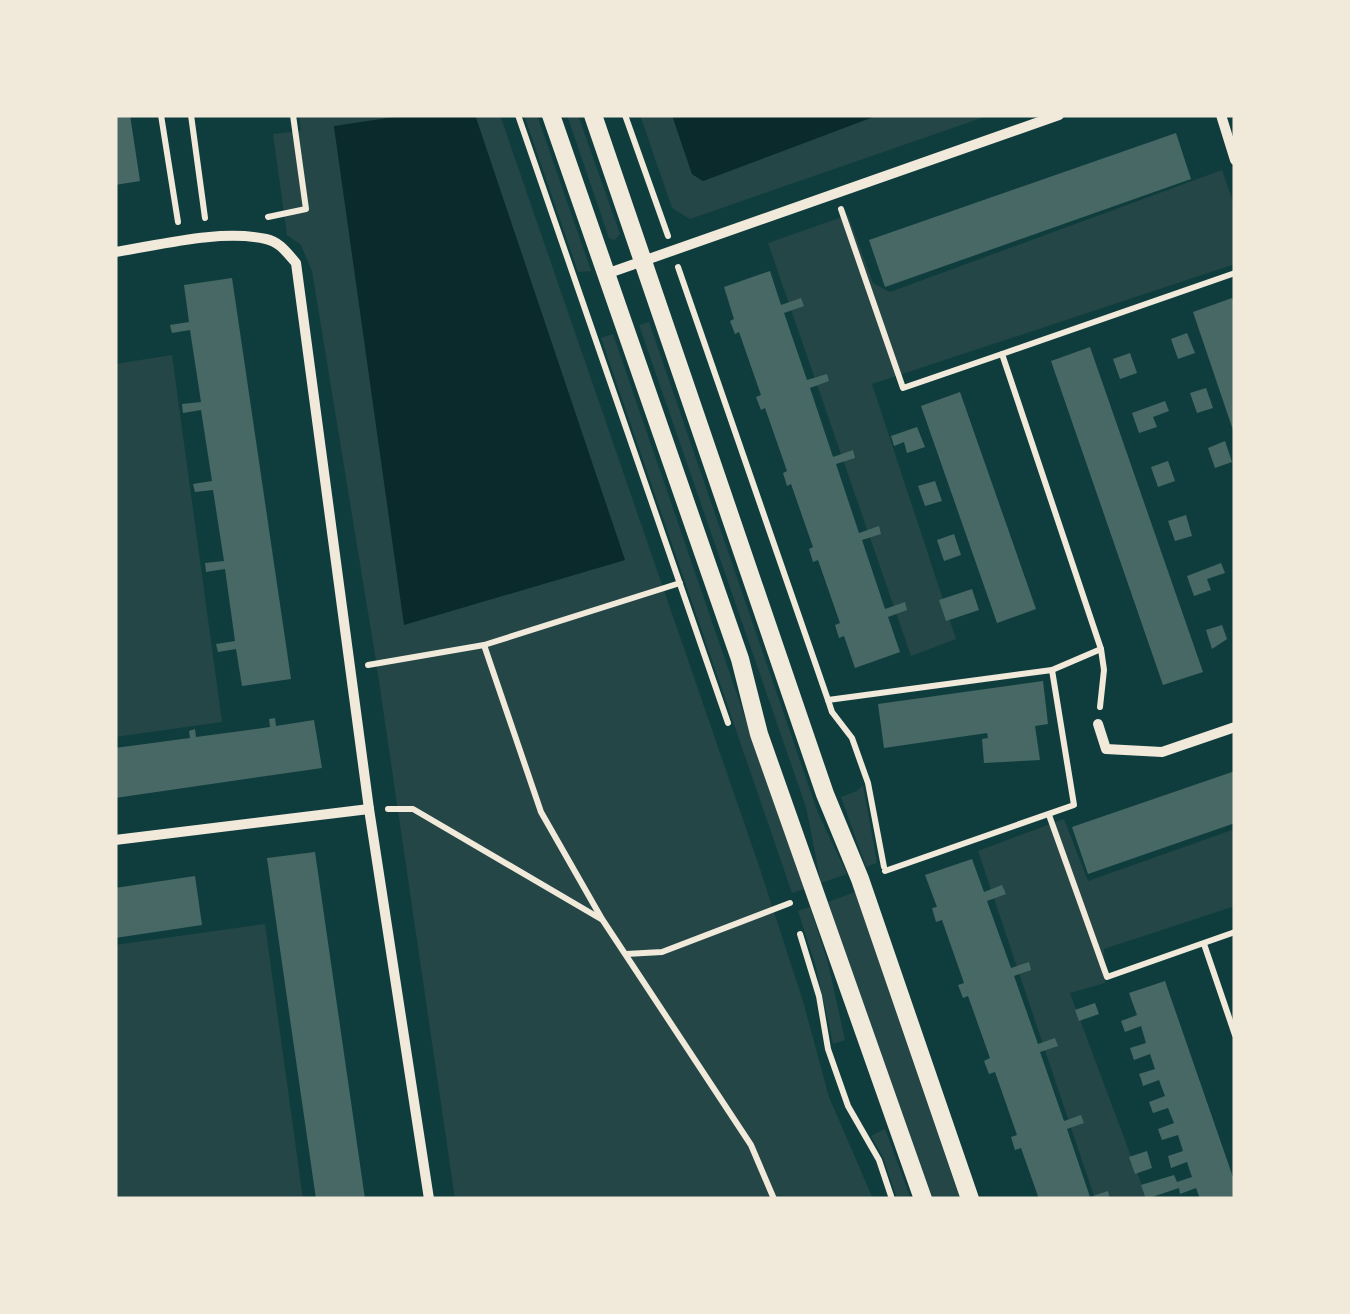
<svg xmlns="http://www.w3.org/2000/svg" width="1350" height="1314" viewBox="0 0 1350 1314" font-family="Raleway,sans-serif">
<style>
.green{fill:#244646}
.water{fill:#0a2a2b}
.building{fill:#486865}
.lines{fill:none;stroke-linecap:round;stroke-linejoin:round}
.path{stroke:#f1e9da;stroke-width:6}
.minor{stroke:#f1e9da;stroke-width:10}
.tertiary{stroke:#f1e9da;stroke-width:18}
</style>
<rect width="100%" height="100%" fill="#0f3d3e"/>
<g class="green">
<polygon points="299,115 408,115 334,127 405,624 624,560 475,115 500,115 758,863 803,1001 829,1097 873,1199 455,1199 376,661 312,271 301,245 287,235 273,134 301,131"/>
<polygon points="524,115 537,115 591,271 578,272"/>
<polygon points="567,115 578,115 620,234 615,240 609,238"/>
<polygon points="640,115 672,115 692,174 703,181 879,115 990,115 690,219 672,208"/>
<polygon points="1222,170 1235,207 1235,264 872,384 956,639 911,656 768,243 848,215 873,283 890,292"/>
<polygon points="649,322 818,813 847,874 821,883 806,807 639,325"/>
<polygon points="613,334 804,889 792,893 601,338"/>
<polygon points="172,355 222,722 115,737 115,364"/>
<polygon points="863,785 877,863 866,867 841,797 857,791"/>
<polygon points="1064,819 1088,881 1235,829 1235,906 1104,949 1105,983 1070,993 1147,1199 1095,1199 978,851"/>
<polygon points="855,892 960,1199 930,1199 828,902"/>
<polygon points="810,907 828,963 845,1040 833,1044 816,967 798,911"/>
<polygon points="265,924 303,1199 115,1199 115,945"/>
<polygon points="885,1129 911,1199 897,1199 883,1157 871,1136"/>
</g>
<g class="water">
<polygon points="408,115 475,115 625,560 404,625 334,126"/>
<polygon points="672,115 878,115 703,181 692,174"/>
</g>
<g class="building">
<polygon points="115,115 130,115 140,181 115,185"/>
<polygon points="1176,133 1191,179 885,287 869,240"/>
<polygon points="770,271 781,305 801,298 804,306 784,313 807,380 827,374 829,381 810,388 833,457 853,450 855,458 836,464 859,533 879,526 881,534 862,540 885,609 905,602 907,610 888,617 900,652 855,668 844,636 839,638 835,625 840,623 818,560 813,562 809,549 813,547 791,484 787,486 783,473 787,471 765,408 761,410 756,397 761,395 739,332 735,334 730,321 734,319 724,287"/>
<polygon points="232,278 291,679 242,686 236,649 218,652 216,644 235,641 225,569 206,572 205,563 224,561 213,490 195,492 193,484 212,481 201,410 183,413 182,404 201,402 190,330 172,333 170,325 189,322 184,285"/>
<polygon points="1232,298 1235,306 1234,433 1193,312"/>
<polygon points="1187,333 1195,353 1178,359 1171,339"/>
<polygon points="1090,347 1203,672 1163,685 1051,361"/>
<polygon points="1130,353 1137,373 1120,379 1113,359"/>
<polygon points="1206,388 1213,408 1197,413 1190,393"/>
<polygon points="960,392 1036,609 997,623 921,406"/>
<polygon points="1165,401 1169,411 1153,417 1157,427 1139,433 1132,413"/>
<polygon points="917,427 925,447 907,453 904,442 894,446 891,436"/>
<polygon points="1225,441 1232,462 1215,468 1208,448"/>
<polygon points="1168,461 1175,481 1158,487 1151,467"/>
<polygon points="935,481 942,501 925,506 918,486"/>
<polygon points="1186,515 1192,536 1175,541 1168,521"/>
<polygon points="954,534 961,555 944,561 937,540"/>
<polygon points="1221,563 1225,573 1207,579 1211,590 1194,596 1187,576"/>
<polygon points="972,589 979,610 946,621 939,600"/>
<polygon points="1222,625 1227,639 1212,649 1206,630"/>
<polygon points="1043,681 1048,724 1035,726 1040,760 984,763 982,739 988,738 987,733 884,748 878,704"/>
<polygon points="275,718 276,726 314,720 322,768 115,798 115,748 190,738 189,731 195,729 196,737 270,727 269,719"/>
<polygon points="1235,771 1235,823 1088,874 1072,827"/>
<polygon points="315,852 338,1012 365,1199 316,1199 290,1019 267,858"/>
<polygon points="972,859 984,892 1002,885 1006,894 987,901 1011,968 1029,962 1031,970 1014,976 1038,1044 1055,1038 1058,1046 1040,1052 1064,1121 1081,1115 1084,1123 1067,1129 1090,1197 1108,1191 1110,1199 1039,1199 1021,1148 1015,1150 1011,1137 1017,1135 995,1072 989,1074 984,1061 990,1058 968,996 963,998 958,985 964,983 942,920 936,922 932,908 937,907 925,875"/>
<polygon points="195,876 202,925 115,938 115,888"/>
<polygon points="1165,981 1235,1183 1233,1199 1200,1199 1196,1188 1180,1194 1179,1188 1146,1199 1141,1185 1174,1175 1177,1182 1192,1177 1187,1162 1171,1168 1168,1156 1183,1151 1178,1135 1162,1140 1159,1132 1158,1129 1174,1123 1168,1108 1153,1113 1149,1102 1165,1096 1159,1080 1143,1086 1141,1079 1139,1074 1155,1069 1150,1054 1134,1060 1130,1048 1146,1043 1141,1026 1125,1032 1121,1021 1137,1015 1129,993"/>
<polygon points="1095,1003 1099,1014 1079,1021 1075,1010"/>
<polygon points="1147,1151 1152,1168 1135,1174 1129,1157"/>
</g>
<g class="lines">
<g class="path">
<polyline points="161,115 178,222"/>
<polyline points="191,115 205,218"/>
<polyline points="518,115 728,723"/>
<polyline points="625,115 668,236"/>
<polyline points="841,209 903,388 1002,354"/>
<polyline points="268,217 306,209 293,115"/>
<polyline points="678,267 828,700 832,712 852,738 868,783 884,867"/>
<polyline points="484,645 541,812 602,919 751,1145 774,1199"/>
<polyline points="368,665 484,645 680,583"/>
<polyline points="828,700 1052,670 1101,649 1002,354 1235,273"/>
<polyline points="1100,707 1104,670 1101,649"/>
<polyline points="388,809 413,809 601,919"/>
<polyline points="1049,815 1107,977 1235,932"/>
<polyline points="885,871 1074,805 1052,670"/>
<polyline points="800,934 819,996 828,1049 848,1106 879,1160 892,1199"/>
<polyline points="1204,944 1235,1035"/>
<polyline points="626,954 662,952 790,903"/>
</g>
<g class="minor">
<polyline points="1221,115 1235,160"/>
<path d="M115 252C160 245 220 229 266 239 280 242 287 253 296 263L369 809 429 1199"/>
<polyline points="606,274 1059,115"/>
<polyline points="1098,724 1106,749 1162,752 1235,727"/>
<polyline points="115,840 369,809"/>
</g>
<g class="tertiary">
<polyline points="551,115 740,659 759,734 923,1199"/>
<polyline points="593,115 825,794 860,879 970,1199"/>
</g>
</g>
<rect width="1350" height="1314" fill="none" stroke="#f1e9da" stroke-width="235"/>
</svg>
